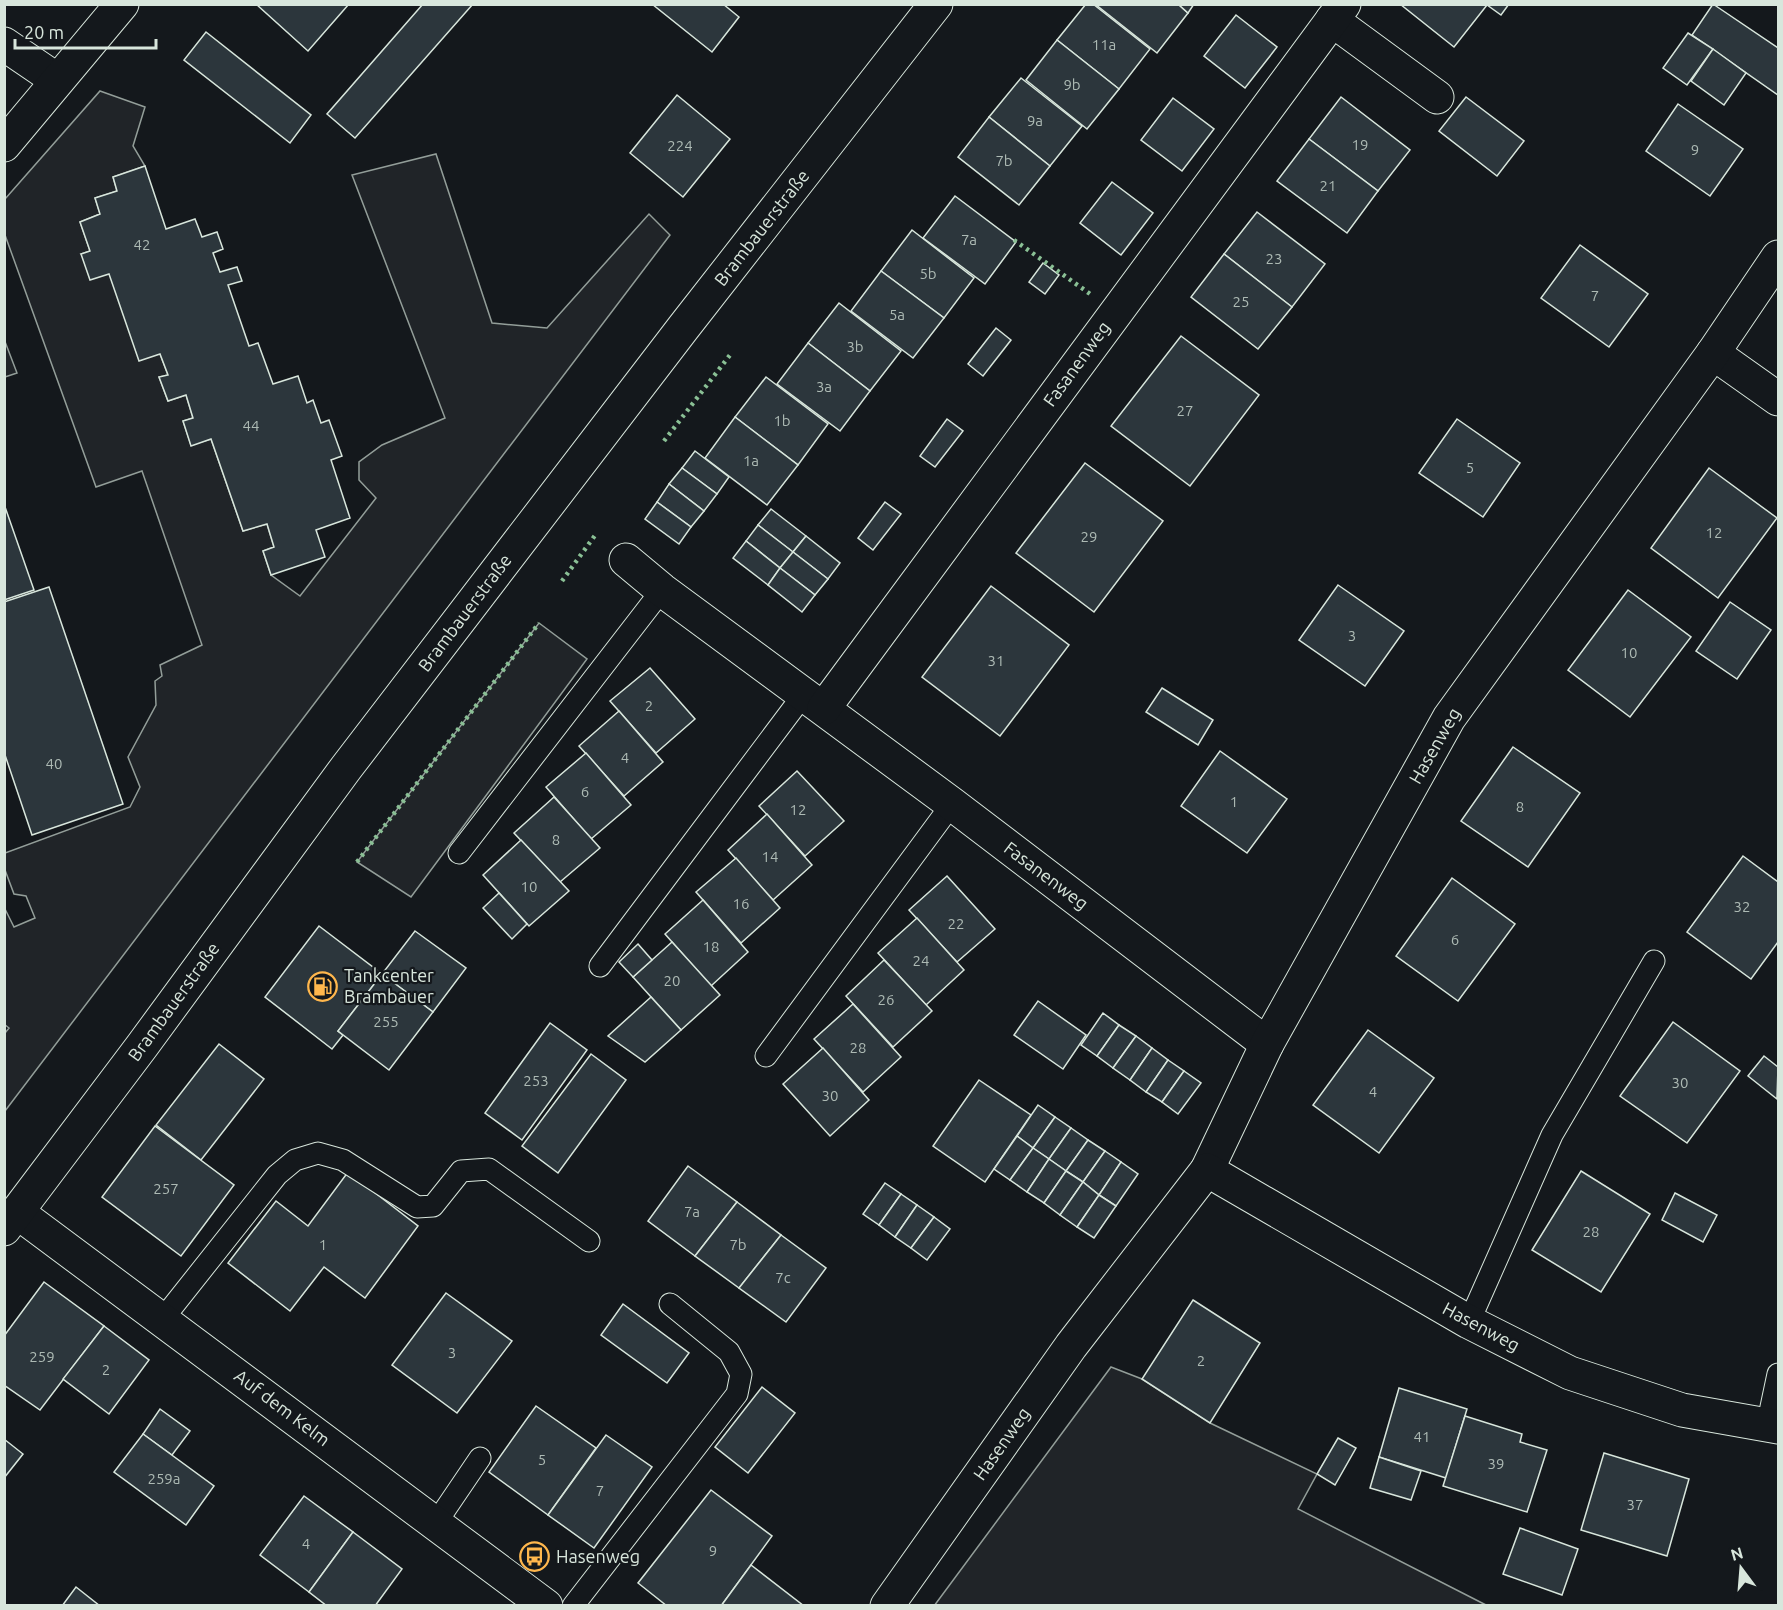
<svg xmlns="http://www.w3.org/2000/svg" width="1783" height="1610" viewBox="0 0 1783 1610" font-family="Ubuntu,sans-serif">
<style>
.green{fill:#202428;stroke:#939e99;stroke-width:1.5}
.building{fill:#2c363c;stroke:#d8e6dc;stroke-width:1.5}
.lines{fill:none;stroke-linecap:round;stroke-linejoin:round}
.lane-casing{stroke:#d8e6dc;stroke-width:23}
.street-casing{stroke:#d8e6dc;stroke-width:35}
.secondary-casing{stroke:#d8e6dc;stroke-width:35}
.lane{stroke:#14181c;stroke-width:21}
.street{stroke:#14181c;stroke-width:33}
.secondary{stroke:#14181c;stroke-width:33}
.hedge{stroke:#8ac095;stroke-width:4.5;stroke-dasharray:3 4.5;stroke-linecap:butt}
.labels{text-anchor:middle;stroke-width:4.5;stroke-linejoin:round;paint-order:stroke}
.number-label{font-size:15px;fill:#adbab4}
.street-label{font-size:18px;fill:#d8e6dc;stroke:#14181c}
.poi-label{font-size:18px;fill:#d8e6dc;stroke:#14181c;text-anchor:start}
</style>
<rect width="100%" height="100%" fill="#14181c"/>
<g class="green">
<polygon points="100,91 145,107 133,146 145,166 113,177 117,191 95,198 100,214 80,222 90,251 81,254 109,274 160,354 168,375 159,377 168,401 186,395 193,418 183,421 191,445 211,439 243,531 267,524 274,547 263,551 271,575 300,596 376,498 359,480 359,462 382,445 445,418 352,175 436,154 492,323 547,328 649,214 670,235 5,1111 5,1033 9,1028 4,1024 5,909 14,927 35,918 26,896 14,894 5,870 5,853 130,807 140,787 128,757 156,705 155,681 162,676 160,665 202,645 142,471 96,487 5,235 5,199"/>
<polygon points="4,339 17,373 5,377 4,377"/>
<polygon points="539,623 587,659 411,897 357,862"/>
<polygon points="1111,1367 1142,1379 1210,1423 1317,1474 1298,1509 1486,1605 934,1606"/>
</g>
<g class="building">
<polygon points="256,4 349,4 308,51"/>
<polygon points="423,4 473,4 355,138 327,114"/>
<polygon points="652,4 723,4 739,17 712,52"/>
<polygon points="1086,4 1093,4 1150,49 1119,89 1057,40"/>
<polygon points="1095,4 1178,4 1188,13 1157,53"/>
<polygon points="1178,4 1194,4 1188,13"/>
<polygon points="1400,4 1509,4 1501,15 1487,5 1454,47"/>
<polygon points="1713,4 1778,48 1778,95 1692,35"/>
<polygon points="1236,15 1277,47 1245,88 1204,56"/>
<polygon points="206,32 311,115 290,143 184,60"/>
<polygon points="1688,33 1713,49 1687,85 1663,68"/>
<polygon points="1057,40 1119,89 1087,129 1026,80"/>
<polygon points="1713,49 1746,73 1724,105 1691,81"/>
<polygon points="1021,78 1082,126 1050,166 989,117"/>
<polygon points="677,95 730,139 683,197 630,153"/>
<polygon points="1341,97 1410,150 1378,191 1309,139"/>
<polygon points="1466,97 1524,141 1497,176 1439,131"/>
<polygon points="1173,98 1214,129 1182,171 1141,140"/>
<polygon points="1678,104 1743,149 1710,196 1646,151"/>
<polygon points="989,117 1050,166 1019,205 958,157"/>
<polygon points="1309,139 1378,191 1347,233 1277,181"/>
<polygon points="145,166 166,229 195,219 202,237 217,232 223,249 213,253 220,272 237,267 242,281 228,285 249,346 258,343 273,384 298,376 307,403 313,400 321,423 329,420 342,456 331,460 350,518 316,530 325,557 271,575 263,551 274,547 267,524 243,531 211,439 191,446 183,421 193,418 186,395 168,401 159,377 168,375 160,354 139,361 109,274 90,280 81,254 90,251 80,222 100,214 95,198 117,191 113,177"/>
<polygon points="1112,182 1153,213 1121,255 1080,223"/>
<polygon points="955,196 1016,242 985,284 923,238"/>
<polygon points="1257,212 1325,264 1292,307 1224,254"/>
<polygon points="912,230 974,278 944,318 881,271"/>
<polygon points="1580,245 1648,294 1609,347 1541,298"/>
<polygon points="1224,254 1292,307 1258,349 1191,297"/>
<polygon points="1043,263 1059,275 1045,294 1029,282"/>
<polygon points="881,271 944,318 913,358 851,311"/>
<polygon points="839,303 901,351 870,391 808,343"/>
<polygon points="996,328 1011,340 983,376 968,364"/>
<polygon points="1181,336 1259,395 1190,486 1111,426"/>
<polygon points="808,343 870,391 840,431 777,384"/>
<polygon points="766,377 828,424 798,465 735,417"/>
<polygon points="735,417 798,465 767,505 705,458"/>
<polygon points="947,419 963,431 935,467 920,456"/>
<polygon points="1457,419 1520,463 1483,517 1419,473"/>
<polygon points="695,451 729,477 717,494 682,468"/>
<polygon points="1085,463 1163,521 1094,612 1016,553"/>
<polygon points="682,468 717,494 704,511 669,484"/>
<polygon points="1709,468 1777,518 1718,598 1651,548"/>
<polygon points="669,484 704,511 691,527 657,502"/>
<polygon points="657,502 691,527 679,544 645,519"/>
<polygon points="885,502 901,514 873,550 858,538"/>
<polygon points="4,504 34,590 4,600"/>
<polygon points="771,509 806,536 793,552 758,525"/>
<polygon points="758,525 793,552 780,568 746,541"/>
<polygon points="806,536 840,563 828,579 793,552"/>
<polygon points="746,541 780,568 768,585 733,558"/>
<polygon points="793,552 828,579 815,595 780,568"/>
<polygon points="780,568 815,595 802,612 768,585"/>
<polygon points="1338,585 1404,631 1365,686 1299,640"/>
<polygon points="991,586 1069,645 1000,736 922,677"/>
<polygon points="49,587 123,804 32,835 4,752 4,602"/>
<polygon points="1628,590 1691,637 1630,717 1568,670"/>
<polygon points="1730,602 1771,630 1737,679 1696,651"/>
<polygon points="650,668 695,719 656,753 610,701"/>
<polygon points="1162,688 1213,720 1198,745 1146,712"/>
<polygon points="619,711 663,762 624,796 579,746"/>
<polygon points="1513,747 1580,793 1528,867 1461,821"/>
<polygon points="1220,751 1287,799 1247,853 1181,806"/>
<polygon points="586,753 631,805 591,839 546,787"/>
<polygon points="797,771 844,821 805,856 759,806"/>
<polygon points="554,797 600,848 560,882 514,833"/>
<polygon points="767,814 812,865 773,900 728,850"/>
<polygon points="521,840 569,891 529,926 483,875"/>
<polygon points="1743,856 1778,882 1778,942 1751,979 1687,932"/>
<polygon points="736,858 780,908 741,943 696,892"/>
<polygon points="947,876 995,929 957,962 909,910"/>
<polygon points="1452,878 1515,924 1458,1001 1396,956"/>
<polygon points="499,893 527,924 512,939 483,908"/>
<polygon points="703,900 748,952 711,986 665,934"/>
<polygon points="917,918 964,970 926,1005 878,953"/>
<polygon points="319,926 382,974 338,1031 343,1035 332,1049 265,997"/>
<polygon points="415,931 466,968 433,1012 382,974"/>
<polygon points="672,942 720,995 681,1030 633,977"/>
<polygon points="638,944 652,960 633,977 619,962"/>
<polygon points="884,960 932,1011 893,1047 846,996"/>
<polygon points="382,974 433,1012 389,1070 338,1031"/>
<polygon points="651,997 681,1030 645,1062 608,1036"/>
<polygon points="1038,1001 1086,1035 1063,1069 1014,1035"/>
<polygon points="853,1004 901,1057 863,1092 814,1039"/>
<polygon points="1103,1013 1119,1025 1097,1056 1081,1045"/>
<polygon points="1673,1022 1740,1071 1687,1143 1620,1096"/>
<polygon points="550,1023 587,1050 522,1140 485,1113"/>
<polygon points="1119,1025 1136,1036 1113,1068 1097,1056"/>
<polygon points="1368,1030 1434,1078 1379,1153 1313,1105"/>
<polygon points="1136,1036 1152,1048 1130,1080 1113,1068"/>
<polygon points="219,1044 264,1079 201,1160 156,1125"/>
<polygon points="823,1048 869,1100 830,1136 783,1084"/>
<polygon points="1152,1048 1168,1060 1146,1092 1130,1080"/>
<polygon points="591,1054 626,1080 558,1173 522,1146"/>
<polygon points="1764,1056 1778,1067 1777,1099 1748,1076"/>
<polygon points="1168,1060 1184,1071 1162,1102 1146,1092"/>
<polygon points="1184,1071 1201,1083 1178,1114 1162,1102"/>
<polygon points="979,1080 1031,1115 985,1182 933,1146"/>
<polygon points="1038,1105 1055,1117 1033,1148 1017,1136"/>
<polygon points="1055,1117 1071,1128 1049,1159 1033,1148"/>
<polygon points="155,1126 234,1185 181,1256 102,1197"/>
<polygon points="1071,1128 1088,1140 1066,1171 1049,1159"/>
<polygon points="1017,1136 1033,1148 1010,1180 994,1169"/>
<polygon points="1088,1140 1105,1151 1083,1182 1066,1171"/>
<polygon points="1033,1148 1049,1159 1027,1192 1010,1180"/>
<polygon points="1105,1151 1121,1162 1099,1195 1083,1182"/>
<polygon points="1049,1159 1066,1171 1044,1203 1027,1192"/>
<polygon points="1121,1162 1138,1174 1116,1206 1099,1195"/>
<polygon points="688,1166 737,1202 695,1256 648,1221"/>
<polygon points="1066,1171 1083,1182 1060,1215 1044,1203"/>
<polygon points="1581,1171 1650,1214 1601,1292 1532,1250"/>
<polygon points="348,1172 418,1226 365,1298 324,1267 290,1311 228,1263 276,1201 308,1226"/>
<polygon points="1083,1182 1099,1195 1077,1227 1060,1215"/>
<polygon points="885,1183 901,1194 879,1225 863,1214"/>
<polygon points="1675,1193 1717,1215 1703,1242 1662,1220"/>
<polygon points="901,1194 917,1205 895,1237 879,1225"/>
<polygon points="1099,1195 1116,1206 1094,1238 1077,1227"/>
<polygon points="737,1202 781,1235 739,1288 695,1256"/>
<polygon points="917,1205 934,1217 911,1248 895,1237"/>
<polygon points="934,1217 950,1229 927,1260 911,1248"/>
<polygon points="781,1235 826,1268 786,1322 739,1288"/>
<polygon points="44,1282 104,1326 40,1410 4,1385 4,1336"/>
<polygon points="446,1293 512,1341 457,1413 392,1365"/>
<polygon points="1193,1300 1260,1343 1210,1423 1142,1379"/>
<polygon points="623,1304 689,1353 667,1383 601,1335"/>
<polygon points="104,1326 149,1360 109,1414 63,1379"/>
<polygon points="762,1387 795,1413 748,1473 715,1447"/>
<polygon points="1399,1388 1467,1409 1446,1478 1379,1457"/>
<polygon points="536,1406 596,1448 548,1515 489,1472"/>
<polygon points="160,1409 190,1431 172,1455 143,1434"/>
<polygon points="1465,1416 1522,1434 1520,1442 1547,1450 1527,1512 1443,1486"/>
<polygon points="143,1434 214,1486 186,1525 114,1472"/>
<polygon points="606,1435 652,1467 594,1548 548,1515"/>
<polygon points="1338,1438 1356,1448 1335,1485 1317,1474"/>
<polygon points="4,1439 23,1454 4,1478"/>
<polygon points="1604,1453 1689,1479 1667,1556 1581,1530"/>
<polygon points="1379,1457 1421,1471 1411,1500 1370,1488"/>
<polygon points="711,1490 772,1536 721,1606 667,1606 638,1583"/>
<polygon points="304,1496 353,1532 309,1592 260,1555"/>
<polygon points="1520,1528 1578,1549 1562,1595 1503,1574"/>
<polygon points="353,1532 402,1569 375,1606 327,1606 309,1592"/>
<polygon points="751,1565 804,1606 721,1606"/>
<polygon points="76,1587 100,1606 62,1606"/>
</g>
<g class="lines">
<defs>
<g id="lane">
<polyline points="459,853 662,590"/>
<polyline points="600,966 804,694"/>
<polyline points="766,1056 952,804"/>
<polyline points="162,1320 277,1175 295,1160 318,1153 343,1160 417,1207 433,1206 461,1171 489,1169 589,1241"/>
<polyline points="1469,1322 1552,1135 1654,961"/>
<polyline points="1767,1426 1778,1374"/>
<polyline points="436,1523 480,1458"/>
<polyline points="573,1606 737,1394 741,1374 729,1352 670,1304"/>
</g>
<g id="street">
<polyline points="1332,20 1437,97"/>
<polyline points="4,44 57,80"/>
<polyline points="4,145 122,4"/>
<polyline points="1713,353 1778,399"/>
<polyline points="626,560 662,590 952,804 1267,1044"/>
<polyline points="824,708 1344,4"/>
<polyline points="1207,1170 1267,1044 1449,718 1713,353 1778,257"/>
<polyline points="17,1212 546,1606"/>
<polyline points="887,1606 1071,1346 1207,1170 1469,1322 1570,1373 1682,1410 1778,1427"/>
</g>
<polyline id="secondary" points="4,1229 142,1046 346,768 683,328 936,4"/>
</defs>
<use href="#lane" class="lane-casing"/>
<use href="#street" class="street-casing"/>
<use href="#secondary" class="secondary-casing"/>
<use href="#lane" class="lane"/>
<use href="#street" class="street"/>
<use href="#secondary" class="secondary"/>
<g class="hedge">
<polyline points="1014,240 1093,296"/>
<polyline points="664,441 730,355"/>
<polyline points="562,581 596,534"/>
<polyline points="357,862 539,623"/>
</g>
</g>
<defs>
<symbol id="fuel-ring" viewBox="-11 -11 22 22"><circle r="9.5" fill="#14181c" stroke="#ffb74d" stroke-width="1.5"/><path d="M-5.5-6h7V0h2V4h1.3V-2.5L3-4.5l.8-.8L6-3V5H2.5V1h-1V6h-7ZM-4.2-4.7v3.2H.2V-4.7Z" fill="#ffb74d"/></symbol>
<symbol id="bus-ring" viewBox="-11 -11 22 22"><circle r="9.5" fill="#14181c" stroke="#ffb74d" stroke-width="1.5"/><path d="M-5-6H5V4H4V6H2V4H-2V6H-4V4H-5ZM-3.5-4V0h7V-4ZM-3.5 1.2v1.5H-2V1.2ZM2 1.2v1.5H3.5V1.2Z" fill="#ffb74d"/></symbol>
</defs>
<g fill-rule="evenodd">
<use href="#fuel-ring" x="306" y="970" width="33" height="33"/>
<use href="#bus-ring" x="518" y="1540" width="33" height="33"/>
</g>
<g class="labels">
<g class="number-label">
<text x="1104" y="50">11a</text>
<text x="1072" y="90">9b</text>
<text x="1035" y="126">9a</text>
<text x="1360" y="150">19</text>
<text x="680" y="151">224</text>
<text x="1695" y="155">9</text>
<text x="1004" y="166">7b</text>
<text x="1328" y="191">21</text>
<text x="969" y="245">7a</text>
<text x="142" y="250">42</text>
<text x="1274" y="264">23</text>
<text x="928" y="279">5b</text>
<text x="1595" y="301">7</text>
<text x="1241" y="307">25</text>
<text x="897" y="320">5a</text>
<text x="855" y="352">3b</text>
<text x="824" y="392">3a</text>
<text x="1185" y="416">27</text>
<text x="782" y="426">1b</text>
<text x="251" y="431">44</text>
<text x="751" y="466">1a</text>
<text x="1470" y="473">5</text>
<text x="1714" y="538">12</text>
<text x="1089" y="542">29</text>
<text x="1352" y="641">3</text>
<text x="1629" y="658">10</text>
<text x="996" y="666">31</text>
<text x="649" y="711">2</text>
<text x="625" y="763">4</text>
<text x="54" y="769">40</text>
<text x="585" y="797">6</text>
<text x="1234" y="807">1</text>
<text x="1520" y="812">8</text>
<text x="798" y="815">12</text>
<text x="556" y="845">8</text>
<text x="770" y="862">14</text>
<text x="529" y="892">10</text>
<text x="741" y="909">16</text>
<text x="1742" y="912">32</text>
<text x="956" y="929">22</text>
<text x="1455" y="945">6</text>
<text x="711" y="952">18</text>
<text x="921" y="966">24</text>
<text x="672" y="986">20</text>
<text x="886" y="1005">26</text>
<text x="386" y="1027">255</text>
<text x="858" y="1053">28</text>
<text x="536" y="1086">253</text>
<text x="1680" y="1088">30</text>
<text x="1373" y="1097">4</text>
<text x="830" y="1101">30</text>
<text x="166" y="1194">257</text>
<text x="692" y="1217">7a</text>
<text x="1591" y="1237">28</text>
<text x="323" y="1250">1</text>
<text x="738" y="1250">7b</text>
<text x="783" y="1283">7c</text>
<text x="452" y="1358">3</text>
<text x="42" y="1362">259</text>
<text x="1201" y="1366">2</text>
<text x="106" y="1375">2</text>
<text x="1422" y="1442">41</text>
<text x="542" y="1465">5</text>
<text x="1496" y="1469">39</text>
<text x="164" y="1484">259a</text>
<text x="600" y="1496">7</text>
<text x="1635" y="1510">37</text>
<text x="306" y="1549">4</text>
<text x="713" y="1556">9</text>
</g>
<g class="street-label">
<text transform="translate(762 228) rotate(-52)" y="6">Brambauerstraße</text>
<text transform="translate(1077 364) rotate(-54)" y="6">Fasanenweg</text>
<text transform="translate(465 613) rotate(-53)" y="6">Brambauerstraße</text>
<text transform="translate(1435 746) rotate(-60)" y="6">Hasenweg</text>
<text transform="translate(1046 876) rotate(37)" y="6">Fasanenweg</text>
<text transform="translate(174 1002) rotate(-54)" y="6">Brambauerstraße</text>
<text transform="translate(1481 1327) rotate(28)" y="6">Hasenweg</text>
<text transform="translate(282 1408) rotate(37)" y="6">Auf dem Kelm</text>
<text transform="translate(1002 1444) rotate(-55)" y="6">Hasenweg</text>
</g>
<g class="poi-label">
<text x="344" y="982">Tankcenter<tspan x="344" dy="21">Brambauer</tspan></text>
<text x="556" y="1563">Hasenweg</text>
</g>
</g>
<rect width="1783" height="1610" fill="none" stroke="#d8e6dc" stroke-width="12"/>
<g transform="translate(1741 1568) rotate(344)" stroke="#14181c" stroke-width="4.5" paint-order="stroke">
<path d="M0-4.5L10 22L0 15L-10 22Z" fill="#d8e6dc"/>
<text y="-9" font-size="16" font-weight="bold" text-anchor="middle" fill="#d8e6dc">N</text>
</g>
<path d="M15 39v9h141v-9" fill="none" stroke="#d8e6dc" stroke-width="3"/>
<text x="24" y="39" font-size="18" fill="#d8e6dc" stroke="#14181c" stroke-width="4.5" paint-order="stroke">20 m</text>
</svg>
